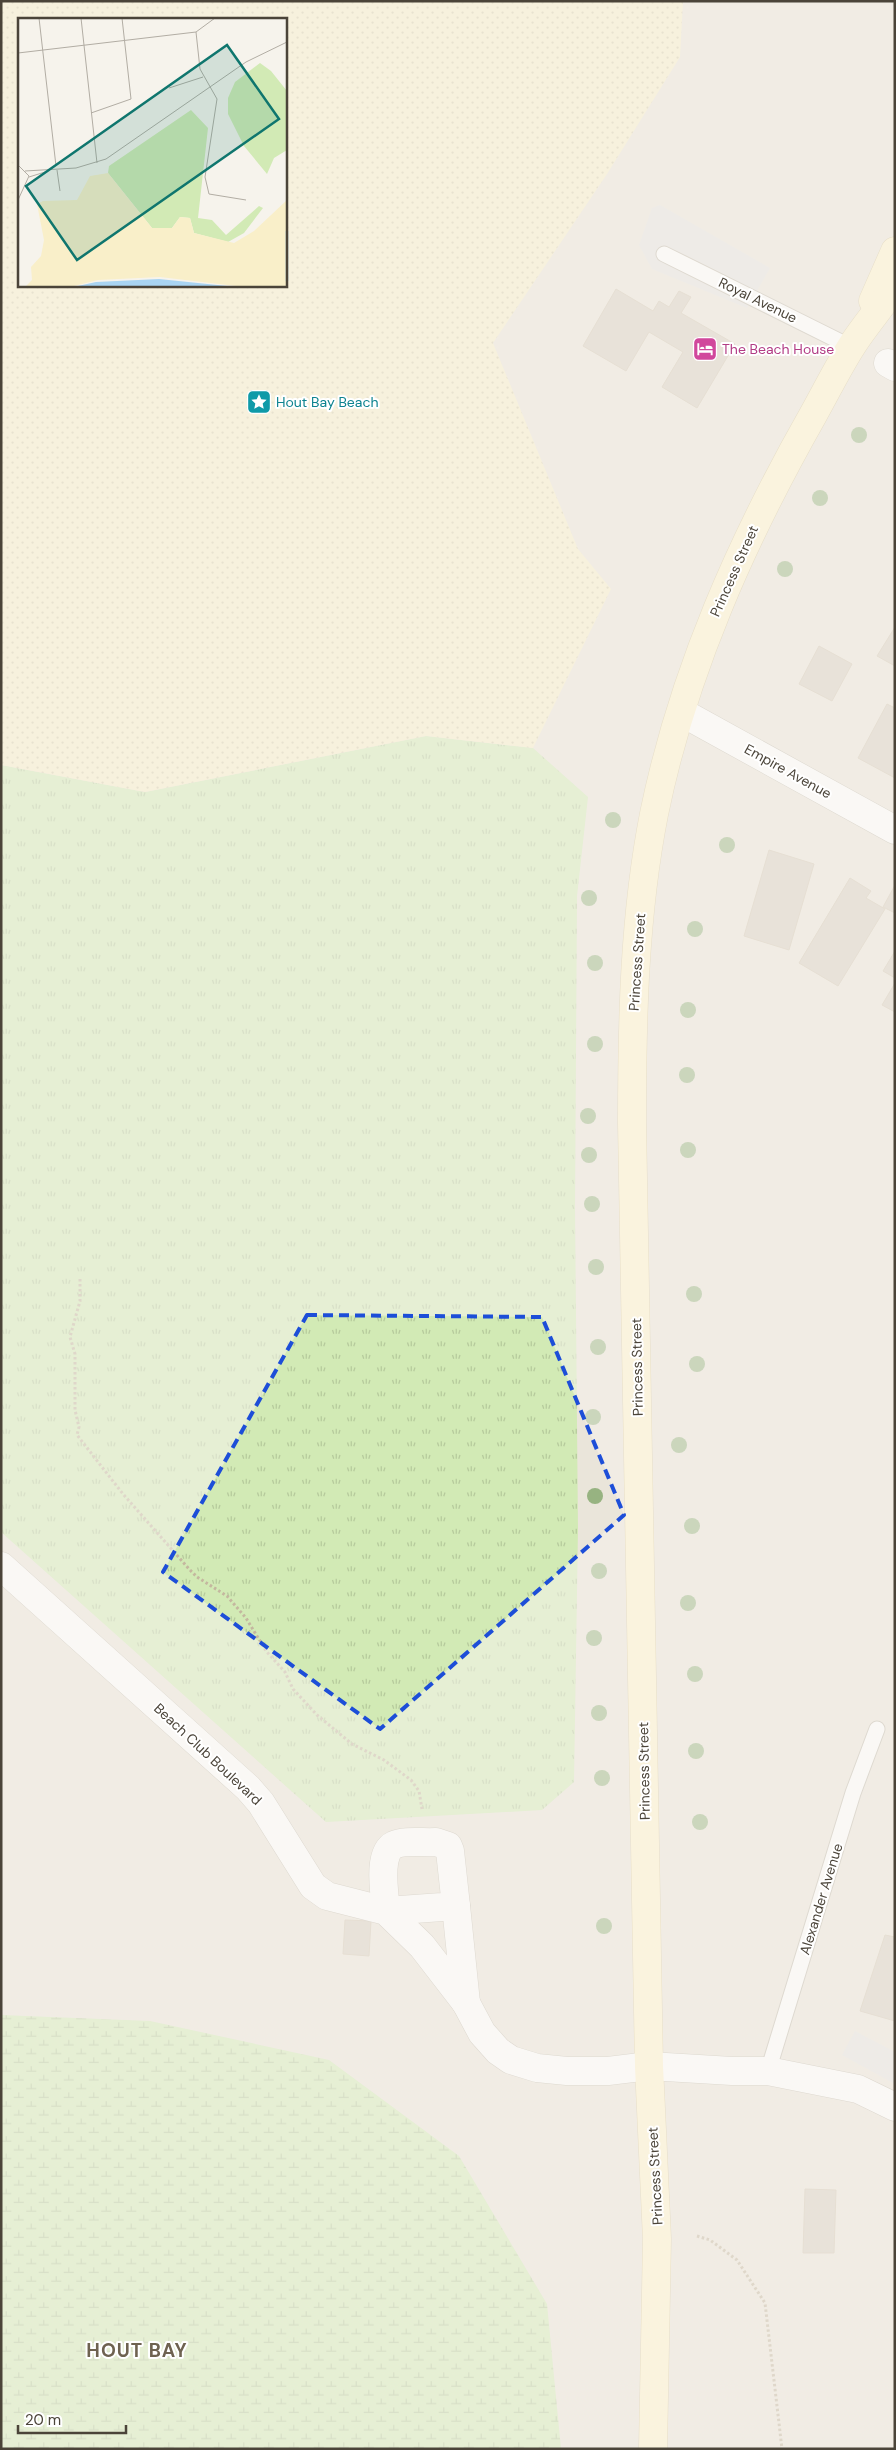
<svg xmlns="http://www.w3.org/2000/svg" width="896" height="2450" viewBox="0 0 896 2450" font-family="'DM Sans',sans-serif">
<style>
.residential{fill:#eae5da;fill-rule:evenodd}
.grass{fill:url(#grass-tufts)}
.wetland{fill:url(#wetland-marsh)}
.sand{fill:url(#sand-dots);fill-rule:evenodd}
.parking{fill:#e5e3e0}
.building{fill:#d8cfc1;stroke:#d3c7b4}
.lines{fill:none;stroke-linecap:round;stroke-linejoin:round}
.lane-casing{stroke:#c2bbae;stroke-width:17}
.street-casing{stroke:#c2bbae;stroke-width:29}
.secondary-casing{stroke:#d6c79b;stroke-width:29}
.path{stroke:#c4b79f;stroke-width:3;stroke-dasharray:2.5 2.5;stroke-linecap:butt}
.lane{stroke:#fff;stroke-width:15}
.street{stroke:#fff;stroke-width:28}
.secondary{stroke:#fff3cd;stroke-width:28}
.tree{fill:#97b381}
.marked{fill:none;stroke:#1d4ed8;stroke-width:4;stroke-dasharray:10 6;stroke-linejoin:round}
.labels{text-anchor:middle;stroke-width:4;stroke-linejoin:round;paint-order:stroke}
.street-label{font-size:14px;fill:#4b4439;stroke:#fff}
.hotel-label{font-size:14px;fill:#b23c85;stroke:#fff;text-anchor:start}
.culture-label{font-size:14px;fill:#0d838f;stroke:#fff;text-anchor:start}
.district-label{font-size:19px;font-weight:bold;letter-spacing:1px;fill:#6e6250;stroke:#fff}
.inset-river{fill:none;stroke:#a9d4f2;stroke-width:2.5}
.inset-road{fill:none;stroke:#b2ada4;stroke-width:1}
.view{fill:#0f766e;fill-opacity:0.15;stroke:#0f766e;stroke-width:2.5}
.inset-edge{fill:none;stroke:#4b4439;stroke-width:2.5}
</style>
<defs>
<pattern id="grass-tufts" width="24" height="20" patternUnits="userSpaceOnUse" patternTransform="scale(1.25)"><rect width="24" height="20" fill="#d2eab5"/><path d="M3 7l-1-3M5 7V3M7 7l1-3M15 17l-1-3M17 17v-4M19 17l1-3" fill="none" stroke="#b6ca9c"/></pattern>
<pattern id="wetland-marsh" width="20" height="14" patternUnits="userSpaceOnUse" patternTransform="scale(1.25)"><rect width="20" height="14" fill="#d2eab5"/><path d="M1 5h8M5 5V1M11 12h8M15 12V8" fill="none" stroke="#b6ca9c"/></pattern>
<pattern id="sand-dots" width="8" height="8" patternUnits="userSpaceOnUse" patternTransform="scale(1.25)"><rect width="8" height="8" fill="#f9efc9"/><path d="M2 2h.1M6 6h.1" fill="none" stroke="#d7cead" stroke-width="1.8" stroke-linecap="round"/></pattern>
</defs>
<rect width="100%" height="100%" fill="#f6f3ec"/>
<path class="residential" d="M1 1H895V2449H1ZM19 19H285V285H19Z"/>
<polygon class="grass" points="426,736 533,748 588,797 577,896 575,1208 578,1528 574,1782 542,1810 326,1822 1,1532 1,765 145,792"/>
<polygon class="wetland" points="1,2015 150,2021 329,2060 459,2156 547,2304 561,2449 1,2449"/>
<path class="sand" d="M1 1H683L680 57 607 174 493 343 578 549 611 589 533 748 426 736 145 792 1 765ZM19 19H285V285H19Z"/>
<g class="parking">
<polygon points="660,205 770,268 747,308 652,269 639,245 652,208"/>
<polygon points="855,2031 895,2052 895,2084 842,2055"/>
</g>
<g class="building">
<polygon points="616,289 653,311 659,301 669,307 679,291 691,297 681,313 735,344 697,408 662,387 683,352 649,332 626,371 583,346"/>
<polygon points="895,627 895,666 877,656"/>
<polygon points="819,646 852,664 832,701 799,684"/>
<polygon points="887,704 895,708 895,778 858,758"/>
<polygon points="769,850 814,864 789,950 744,936"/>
<polygon points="850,878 871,891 866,898 885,909 838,986 799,963"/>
<polygon points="895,885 895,913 883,907"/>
<polygon points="895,951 895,978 883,971"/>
<polygon points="895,983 895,1012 882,1005"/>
<polygon points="345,1920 371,1921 369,1956 343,1954"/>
<polygon points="885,1935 895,1937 895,2021 860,2011"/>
<polygon points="805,2189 836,2190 834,2253 803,2253"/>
</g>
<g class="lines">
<defs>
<g id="lane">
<polyline points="664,254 851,347"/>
<polyline points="768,2071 853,1793 877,1729"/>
</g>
<g id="street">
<polyline points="888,363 895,367"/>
<polyline points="681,712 895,830"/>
<polyline points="1,1566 248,1788 261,1803 313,1886 327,1896 386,1911 422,1946 466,2003 482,2033 498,2051 511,2060 537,2068 567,2071 608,2071 649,2066 732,2071 768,2071 858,2089 895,2107"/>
<path d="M436 1842 448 1846 450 1851 456 1906 386 1911C385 1896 377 1853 394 1845 404 1840 425 1843 436 1842Z"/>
<polyline points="456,1906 466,2003"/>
</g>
<g id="secondary">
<polyline points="873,301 895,251"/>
<path d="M653 2449 657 2239 649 2066 632 1123C632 1020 634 916 654 814 683 672 742 540 813 415 826 392 838 367 853 344 866 324 882 306 895 286"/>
</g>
</defs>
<use href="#lane" class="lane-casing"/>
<use href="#street" class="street-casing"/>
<use href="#secondary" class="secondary-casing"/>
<g class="path">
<polyline points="80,1279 80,1301 70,1337 75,1354 75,1410 79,1427 77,1435 123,1494 189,1569 197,1577 227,1596 246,1618 266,1651 285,1672 293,1689 317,1715 352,1744 384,1760 411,1780 419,1791 422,1809"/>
<polyline points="697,2236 710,2240 737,2260 765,2303 782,2449"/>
</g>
<use href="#lane" class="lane"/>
<use href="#street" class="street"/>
<use href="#secondary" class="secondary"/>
</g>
<g class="tree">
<circle cx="859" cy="435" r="8"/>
<circle cx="820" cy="498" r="8"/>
<circle cx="785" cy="569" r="8"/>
<circle cx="613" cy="820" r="8"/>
<circle cx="727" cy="845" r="8"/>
<circle cx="589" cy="898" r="8"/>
<circle cx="695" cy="929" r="8"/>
<circle cx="595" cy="963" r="8"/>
<circle cx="688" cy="1010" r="8"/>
<circle cx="595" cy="1044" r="8"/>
<circle cx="687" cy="1075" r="8"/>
<circle cx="588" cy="1116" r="8"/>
<circle cx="688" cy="1150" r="8"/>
<circle cx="589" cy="1155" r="8"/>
<circle cx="592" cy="1204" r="8"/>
<circle cx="596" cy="1267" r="8"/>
<circle cx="694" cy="1294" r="8"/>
<circle cx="598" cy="1347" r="8"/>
<circle cx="697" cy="1364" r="8"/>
<circle cx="593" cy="1417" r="8"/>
<circle cx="679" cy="1445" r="8"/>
<circle cx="595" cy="1496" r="8"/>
<circle cx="692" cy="1526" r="8"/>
<circle cx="599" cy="1571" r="8"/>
<circle cx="688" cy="1603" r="8"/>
<circle cx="594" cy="1638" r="8"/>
<circle cx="695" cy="1674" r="8"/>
<circle cx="599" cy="1713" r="8"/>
<circle cx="696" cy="1751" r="8"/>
<circle cx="602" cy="1778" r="8"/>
<circle cx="700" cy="1822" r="8"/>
<circle cx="604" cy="1926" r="8"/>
</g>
<path d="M0 0H896V2450H0ZM307 1315 542 1317 624 1515 380 1729 163 1572Z" fill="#f6f3ec" fill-opacity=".55" fill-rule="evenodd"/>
<path class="marked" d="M307 1315 542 1317 624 1515 380 1729 163 1572Z"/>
<defs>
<symbol id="hotel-square" viewBox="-11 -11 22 22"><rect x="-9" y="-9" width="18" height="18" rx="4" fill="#d1479c" stroke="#fff"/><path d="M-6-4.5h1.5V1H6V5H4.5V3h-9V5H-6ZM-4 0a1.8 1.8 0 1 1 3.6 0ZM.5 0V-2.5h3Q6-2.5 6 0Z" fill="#fff"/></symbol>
<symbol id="sight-square" viewBox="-11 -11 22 22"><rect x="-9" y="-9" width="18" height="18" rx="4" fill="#0f9aa8" stroke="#fff"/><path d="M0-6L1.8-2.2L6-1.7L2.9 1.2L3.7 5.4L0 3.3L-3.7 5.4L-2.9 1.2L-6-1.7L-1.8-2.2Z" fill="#fff"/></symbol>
</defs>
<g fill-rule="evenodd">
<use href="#hotel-square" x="691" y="335" width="28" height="28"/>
<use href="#sight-square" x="245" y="388" width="28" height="28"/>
</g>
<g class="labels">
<g class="street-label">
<text transform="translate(758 300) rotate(26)" y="5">Royal Avenue</text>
<text transform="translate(734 571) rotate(-66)" y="5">Princess Street</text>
<text transform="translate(788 771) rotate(29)" y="5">Empire Avenue</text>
<text transform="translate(637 962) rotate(-86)" y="5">Princess Street</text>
<text transform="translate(637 1367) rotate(-91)" y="5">Princess Street</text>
<text transform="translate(208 1754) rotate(43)" y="5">Beach Club Boulevard</text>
<text transform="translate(644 1771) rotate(-91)" y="5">Princess Street</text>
<text transform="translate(821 1899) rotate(-73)" y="5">Alexander Avenue</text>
<text transform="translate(655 2176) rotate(-93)" y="5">Princess Street</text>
</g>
<g class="hotel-label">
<text x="722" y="354">The Beach House</text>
</g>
<g class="culture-label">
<text x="276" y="407">Hout Bay Beach</text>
</g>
<g class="district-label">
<text x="137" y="2357">HOUT BAY</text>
</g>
</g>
<g transform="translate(18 18)">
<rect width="269" height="269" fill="#f6f3ec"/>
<path d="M173 92 190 110 180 200 194 202 208 217 241 188 245 190 226 215 210 224 176 215 172 200 162 199 154 210H134L90 155 91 148Z" fill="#d2eab5"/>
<path d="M242 45 253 53 269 73V132L256 140 249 156 226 128 210 96V80L217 64Z" fill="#d2eab5"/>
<path d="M90 155 134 210H154L162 199 172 200 176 215 216 225 236 213 269 182V268H218L142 259 80 262 56 268H8L14 262 13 249 23 238 26 222 19 186 25 183 59 182 72 158Z" fill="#f9efc9"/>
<path d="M141 261 209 268H60L78 264Z" fill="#a9d4f2"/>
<path class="inset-river" d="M269 213V263"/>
<path class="inset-road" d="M21 0 38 148M63 0 79 145M178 14 182 51 199 81 187 159 191 176 228 182M0 35 178 14 197 0M151 70 185 59M73 95 113 81 104 0M0 147 11 158 0 182M39 152 42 173M7 153 58 150 88 141 228 44 269 24M11 159 27 154"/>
<path class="view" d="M209 27 261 101 59 242 8 168Z"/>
<rect width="269" height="269" class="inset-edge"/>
</g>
<rect width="896" height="2450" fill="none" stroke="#4b4439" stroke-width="5"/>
<path d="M18 2425v8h108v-8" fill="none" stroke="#4b4439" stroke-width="2.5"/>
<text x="25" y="2425" font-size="15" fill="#4b4439" stroke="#ffffff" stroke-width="4" paint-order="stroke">20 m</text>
</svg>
